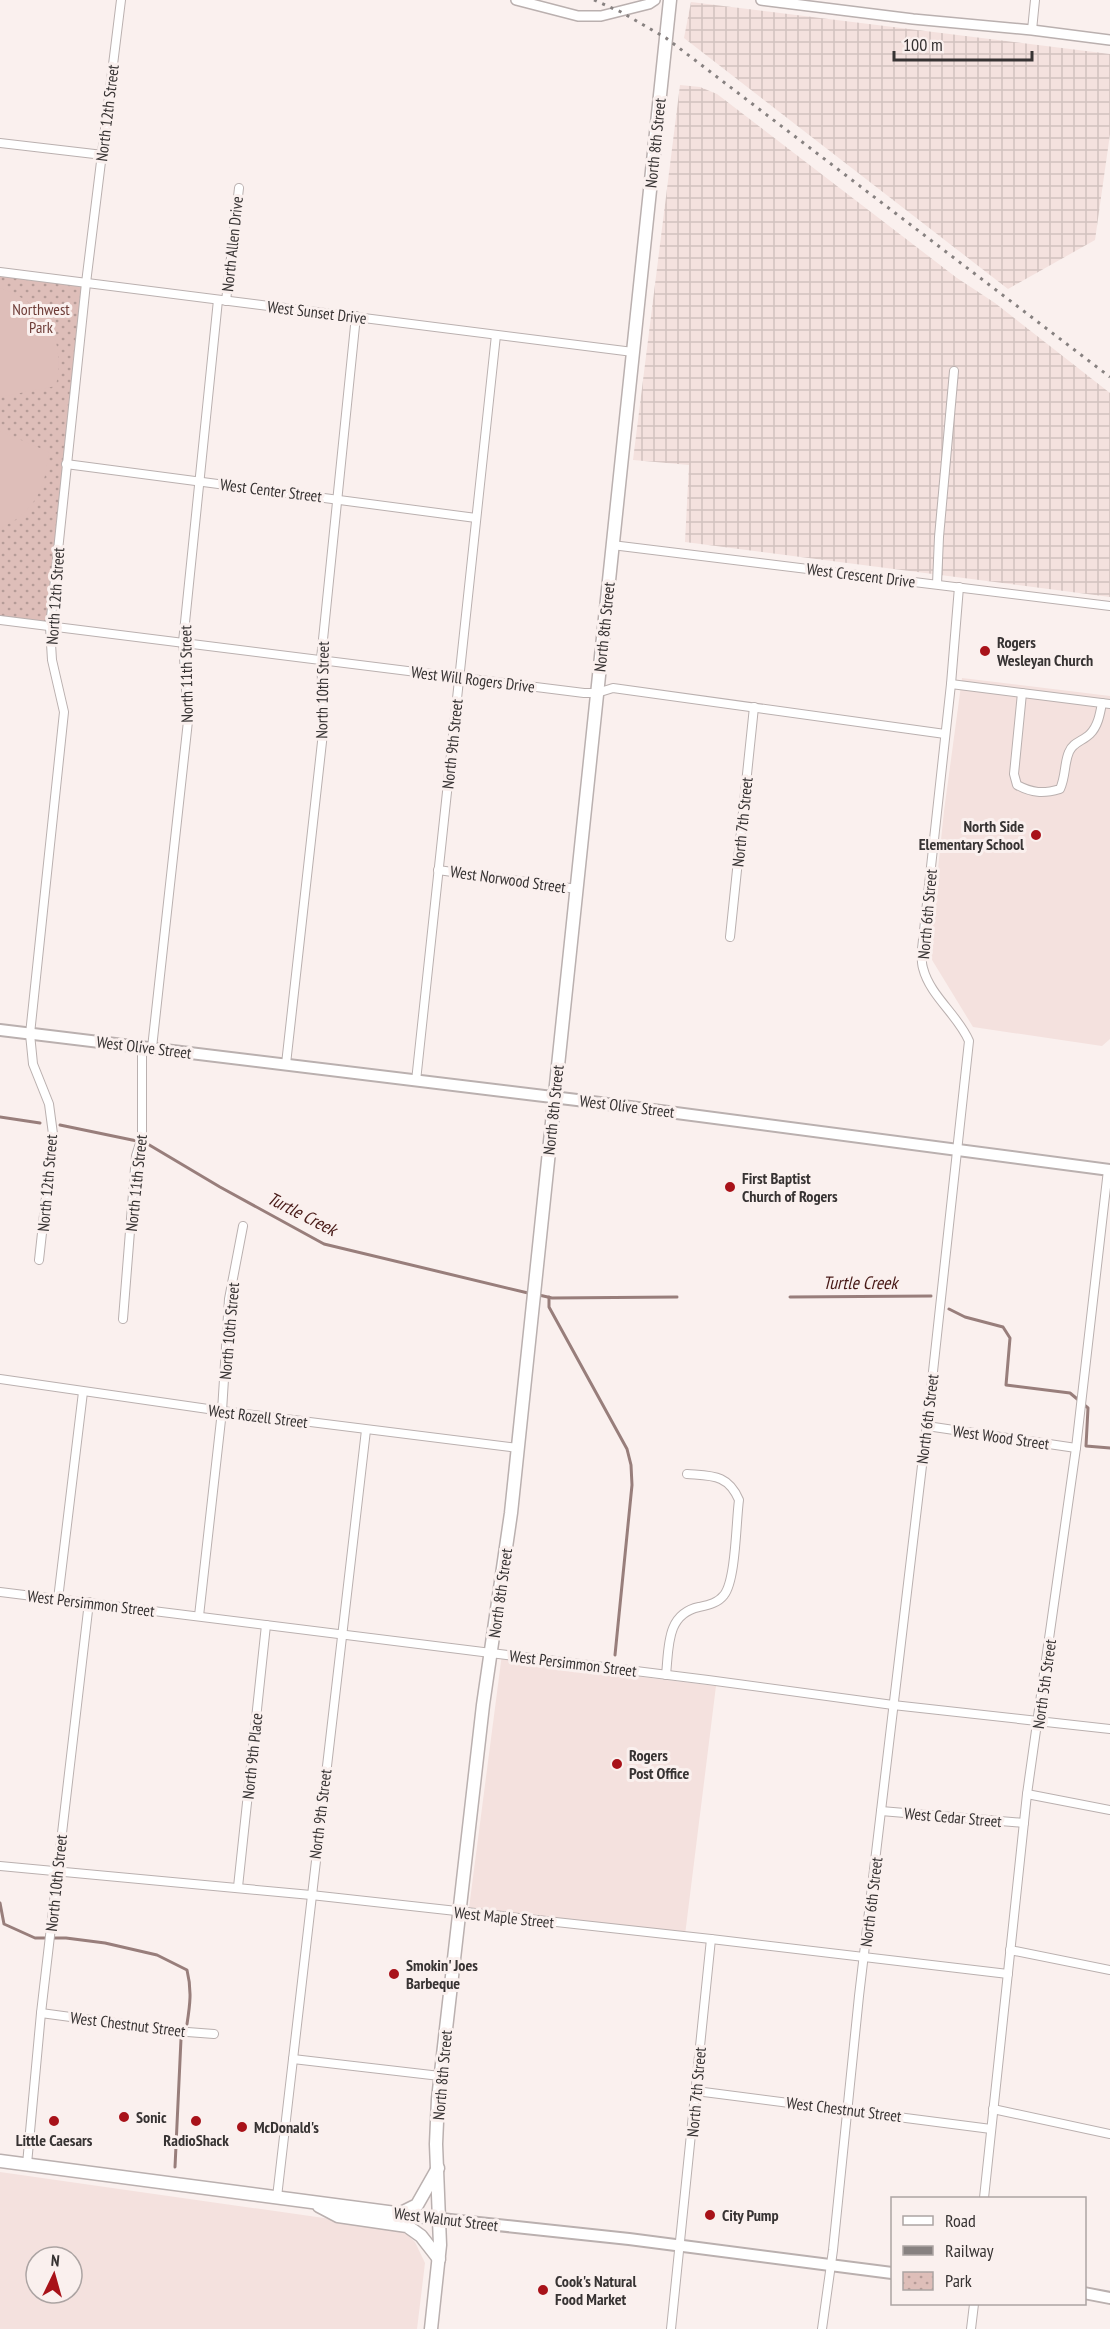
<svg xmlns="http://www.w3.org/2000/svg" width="1110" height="2329" viewBox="0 0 1110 2329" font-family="'PT Sans Narrow',sans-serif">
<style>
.built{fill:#f4e1de;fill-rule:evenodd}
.industrial{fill:url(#industrial-grid)}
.park{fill:url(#park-dots)}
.pitch{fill:#debeb9}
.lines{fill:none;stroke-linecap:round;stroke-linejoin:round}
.stream{stroke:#987e7b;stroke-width:3}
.minor-casing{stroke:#bab0af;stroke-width:10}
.tertiary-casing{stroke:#bab0af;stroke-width:12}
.secondary-casing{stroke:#bab0af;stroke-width:14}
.primary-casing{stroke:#bab0af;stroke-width:15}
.minor{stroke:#fff;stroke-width:8}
.tertiary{stroke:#fff;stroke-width:9}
.secondary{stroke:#fff;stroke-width:10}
.primary{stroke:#fff;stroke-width:12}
.rail{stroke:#878180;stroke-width:3;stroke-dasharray:3 6;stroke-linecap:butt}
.poi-dot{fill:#a81219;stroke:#faf0ee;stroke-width:2}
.labels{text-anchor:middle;stroke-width:6;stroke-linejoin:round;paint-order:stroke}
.street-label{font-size:16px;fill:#373333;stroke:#faf0ee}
.park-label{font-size:16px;fill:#6e3c37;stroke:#faf0ee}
.poi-label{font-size:16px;font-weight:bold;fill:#373333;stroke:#faf0ee;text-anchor:start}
.water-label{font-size:18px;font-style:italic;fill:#481a17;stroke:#faf0ee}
</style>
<defs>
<pattern id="industrial-grid" width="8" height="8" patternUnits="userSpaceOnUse" patternTransform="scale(1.5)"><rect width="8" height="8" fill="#f4e1de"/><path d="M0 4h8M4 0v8" fill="none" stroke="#d2c2bf"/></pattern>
<pattern id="park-dots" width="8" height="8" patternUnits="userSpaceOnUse" patternTransform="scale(1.5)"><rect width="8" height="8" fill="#debeb9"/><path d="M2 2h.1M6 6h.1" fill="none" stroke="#b59b97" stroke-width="1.8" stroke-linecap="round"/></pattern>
</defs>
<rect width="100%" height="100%" fill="#faf0ee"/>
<g class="built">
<polygon points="962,678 1110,696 1110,1039 1102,1046 973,1027 929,955 944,811"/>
<polygon points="502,1654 608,1673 716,1686 685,1935 469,1908"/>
<path d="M0 2172 394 2228 406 2233 415 2242 425 2263 417 2329H0ZM36 2257H72V2293H36Z"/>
</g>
<g class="industrial">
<polygon points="691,2 1110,54 1110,134 1095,240 1008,289 684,38"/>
<polygon points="680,85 700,87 717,94 957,278 995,303 1110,393 1110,597 685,542 689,465 633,460"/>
</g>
<polygon class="park" points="0,272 86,283 50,627 0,621"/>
<g class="pitch">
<path d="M0 288C46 304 66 338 56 386L0 397Z"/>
<path d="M0 431 49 452C45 488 35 513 0 528Z"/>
</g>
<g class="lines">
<g class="stream">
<polyline points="0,1117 40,1123"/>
<polyline points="60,1125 137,1141"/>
<polyline points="146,1143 220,1187 324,1244 528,1293"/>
<polyline points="539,1295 552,1298 677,1297"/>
<polyline points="549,1297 549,1307 627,1449 631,1465 632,1485 615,1655"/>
<polyline points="790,1297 931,1296"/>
<polyline points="949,1309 965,1317 1003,1327 1010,1338 1006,1385 1070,1393 1088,1408 1086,1446 1110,1448"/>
<path d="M0 1903 4 1924 35 1938H66L105 1943 157 1955 187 1970C192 1990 190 2005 187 2024"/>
<polyline points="175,2167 181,2039"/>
</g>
<defs>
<g id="minor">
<polyline points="1032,30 1035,0"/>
<polyline points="0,143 103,155"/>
<polyline points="0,272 633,352"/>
<polyline points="226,301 239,188"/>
<polyline points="66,464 476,518"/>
<polyline points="612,545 1110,606"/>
<polyline points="937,584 939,537 954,371"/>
<polyline points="0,620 584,693 597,693 613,688 945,734"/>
<polyline points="951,684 1110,704"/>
<path d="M1022 693 1014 774 1017 785C1032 793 1043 794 1060 789 1066 776 1064 763 1069 752 1073 742 1083 741 1090 734 1098 726 1100 714 1102 703"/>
<polyline points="438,870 577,889"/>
<polyline points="730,937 754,707"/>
<polyline points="152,1048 188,721 183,642 218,300"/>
<polyline points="286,1064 324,724 321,659 356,316"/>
<polyline points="416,1081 496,335"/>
<polyline points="39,1260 53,1134 49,1104 33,1064 30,1034 64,712 52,660 50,627 86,283 121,0"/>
<polyline points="123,1319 136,1156 142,1137 142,1047"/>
<polyline points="0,1379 222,1411 518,1448"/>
<polyline points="927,1426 1076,1448"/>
<polyline points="0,1592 708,1680 893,1705 1110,1729"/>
<polyline points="58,1599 83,1392"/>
<polyline points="199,1616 222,1411 229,1299 243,1226"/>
<path d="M666 1675C669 1647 666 1614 699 1607 708 1605 718 1603 724 1595 736 1580 736 1521 739 1500 728 1474 712 1476 687 1474"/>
<polyline points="1027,1794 1110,1810"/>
<polyline points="881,1811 1024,1823"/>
<polyline points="0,1866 311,1895 711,1939 1008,1974"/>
<polyline points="238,1887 266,1625"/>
<polyline points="1010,1950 1110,1970"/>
<polyline points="41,2013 174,2031 214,2034"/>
<polyline points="293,2059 440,2076"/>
<polyline points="696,2091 991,2129"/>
<polyline points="993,2109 1110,2134"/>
<polyline points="27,2164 41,2013 89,1602"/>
<polyline points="277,2197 366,1430"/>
<polyline points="984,2198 1027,1794 1076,1448 1108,1170"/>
<polyline points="671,2329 711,1939"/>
<path d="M822 2329 833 2250 859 1996 931 1390 969 1041C958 1015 930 996 923 968 921 962 922 955 922 949L951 684 959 587"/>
<polyline points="971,2329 974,2304"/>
</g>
<g id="tertiary">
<polyline points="516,0 578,16 601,16 649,4 655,0"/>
<polyline points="761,0 913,19 1032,30 1110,40"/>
</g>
<g id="secondary">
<polyline points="0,1030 577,1100 1110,1170"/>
<polyline points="441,2219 629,2239 892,2273"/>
<polyline points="1084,2293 1110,2298"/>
</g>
<g id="primary">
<polyline points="0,2161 441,2219"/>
<polyline points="319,2206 338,2216 407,2226 421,2236 439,2259"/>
<polyline points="401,2213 417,2205 438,2168"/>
<polyline points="431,2329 440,2245 436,2144 438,2099 483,1705 511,1513 670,0"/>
</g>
</defs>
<use href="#minor" class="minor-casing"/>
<use href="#tertiary" class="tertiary-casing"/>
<use href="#secondary" class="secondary-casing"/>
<use href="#primary" class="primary-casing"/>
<use href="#minor" class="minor"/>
<use href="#tertiary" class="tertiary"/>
<use href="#secondary" class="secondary"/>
<use href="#primary" class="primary"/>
<polyline class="rail" points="594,0 621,12 666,38 1110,377"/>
</g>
<g class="poi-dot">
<circle cx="985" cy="651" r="6"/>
<circle cx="1036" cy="835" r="6"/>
<circle cx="730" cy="1187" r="6"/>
<circle cx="617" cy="1764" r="6"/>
<circle cx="394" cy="1974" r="6"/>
<circle cx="124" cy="2117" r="6"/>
<circle cx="54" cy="2121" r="6"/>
<circle cx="196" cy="2121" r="6"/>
<circle cx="242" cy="2127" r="6"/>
<circle cx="710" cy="2215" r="6"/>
<circle cx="543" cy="2290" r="6"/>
</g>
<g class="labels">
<g class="street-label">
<text transform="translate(107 113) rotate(-83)" y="6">North 12th Street</text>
<text transform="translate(655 143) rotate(-84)" y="6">North 8th Street</text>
<text transform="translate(232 244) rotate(-84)" y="6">North Allen Drive</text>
<text transform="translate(317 312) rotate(7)" y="6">West Sunset Drive</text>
<text transform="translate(271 490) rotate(7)" y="6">West Center Street</text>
<text transform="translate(861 575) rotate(7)" y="6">West Crescent Drive</text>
<text transform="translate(55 596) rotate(-86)" y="6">North 12th Street</text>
<text transform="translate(604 627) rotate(-84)" y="6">North 8th Street</text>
<text transform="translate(186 674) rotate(-91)" y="6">North 11th Street</text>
<text transform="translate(473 679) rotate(7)" y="6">West Will Rogers Drive</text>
<text transform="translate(322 690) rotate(-89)" y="6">North 10th Street</text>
<text transform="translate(452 744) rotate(-84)" y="6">North 9th Street</text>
<text transform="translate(742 822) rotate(-84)" y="6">North 7th Street</text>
<text transform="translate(508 879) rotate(8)" y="6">West Norwood Street</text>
<text transform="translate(927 914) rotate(-85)" y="6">North 6th Street</text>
<text transform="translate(144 1047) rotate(7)" y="6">West Olive Street</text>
<text transform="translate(627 1106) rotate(7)" y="6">West Olive Street</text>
<text transform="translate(553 1110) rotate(-84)" y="6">North 8th Street</text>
<text transform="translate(47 1183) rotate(-85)" y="6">North 12th Street</text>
<text transform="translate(136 1183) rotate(-84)" y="6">North 11th Street</text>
<text transform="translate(229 1331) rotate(-85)" y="6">North 10th Street</text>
<text transform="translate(258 1416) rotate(7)" y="6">West Rozell Street</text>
<text transform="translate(927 1419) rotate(-83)" y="6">North 6th Street</text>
<text transform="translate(1001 1437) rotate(8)" y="6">West Wood Street</text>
<text transform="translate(500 1593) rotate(-82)" y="6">North 8th Street</text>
<text transform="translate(91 1603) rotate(7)" y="6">West Persimmon Street</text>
<text transform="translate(573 1663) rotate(7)" y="6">West Persimmon Street</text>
<text transform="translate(1044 1684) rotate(-82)" y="6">North 5th Street</text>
<text transform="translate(252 1756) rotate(-84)" y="6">North 9th Place</text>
<text transform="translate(320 1814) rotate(-83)" y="6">North 9th Street</text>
<text transform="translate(953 1817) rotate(5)" y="6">West Cedar Street</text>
<text transform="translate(56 1883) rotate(-84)" y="6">North 10th Street</text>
<text transform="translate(871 1902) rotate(-83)" y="6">North 6th Street</text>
<text transform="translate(504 1917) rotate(6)" y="6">West Maple Street</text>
<text transform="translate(128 2024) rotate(7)" y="6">West Chestnut Street</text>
<text transform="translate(442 2075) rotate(-85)" y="6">North 8th Street</text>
<text transform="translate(696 2092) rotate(-85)" y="6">North 7th Street</text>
<text transform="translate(844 2109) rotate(7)" y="6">West Chestnut Street</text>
<text transform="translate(446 2219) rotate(7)" y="6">West Walnut Street</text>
</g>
<g class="park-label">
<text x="41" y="315">Northwest<tspan x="41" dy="18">Park</tspan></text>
</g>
<g class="poi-label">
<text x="997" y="648">Rogers<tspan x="997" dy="18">Wesleyan Church</tspan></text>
<text x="1024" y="832" text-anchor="end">North Side<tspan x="1024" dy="18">Elementary School</tspan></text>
<text x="742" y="1184">First Baptist<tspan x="742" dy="18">Church of Rogers</tspan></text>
<text x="629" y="1761">Rogers<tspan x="629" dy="18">Post Office</tspan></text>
<text x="406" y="1971">Smokin' Joes<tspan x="406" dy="18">Barbeque</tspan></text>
<text x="136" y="2123">Sonic</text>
<text x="254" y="2133">McDonald's</text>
<text x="54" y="2146" text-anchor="middle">Little Caesars</text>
<text x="196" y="2146" text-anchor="middle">RadioShack</text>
<text x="722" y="2221">City Pump</text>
<text x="555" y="2287">Cook's Natural<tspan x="555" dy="18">Food Market</tspan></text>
</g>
<g class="water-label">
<text transform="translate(302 1214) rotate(27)" y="6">Turtle Creek</text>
<text x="860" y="1289">Turtle Creek</text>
</g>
</g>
<rect x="891" y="2197" width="195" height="108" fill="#faf0ee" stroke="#aca4a3" stroke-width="1.5"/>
<rect x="903" y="2216" width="30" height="9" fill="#ffffff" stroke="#aca4a3" stroke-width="1.5"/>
<text x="945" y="2227" font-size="18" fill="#373333">Road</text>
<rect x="903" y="2246" width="30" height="9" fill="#878180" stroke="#aca4a3" stroke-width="1.5"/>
<text x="945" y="2257" font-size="18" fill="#373333">Railway</text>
<rect x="903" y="2272" width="30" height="18" fill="url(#park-dots)" stroke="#aca4a3" stroke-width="1.5"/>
<text x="945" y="2287" font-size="18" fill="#373333">Park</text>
<g transform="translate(54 2275) rotate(5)"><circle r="28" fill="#faf0ee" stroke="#aca4a3" stroke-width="1.5"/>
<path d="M0-4.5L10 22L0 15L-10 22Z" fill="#a81219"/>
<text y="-9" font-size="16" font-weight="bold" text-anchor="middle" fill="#373333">N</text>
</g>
<path d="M894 51v9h138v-9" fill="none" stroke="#373333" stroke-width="3"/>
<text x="903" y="51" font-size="18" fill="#373333" stroke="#faf0ee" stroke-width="4.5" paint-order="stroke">100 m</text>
</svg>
